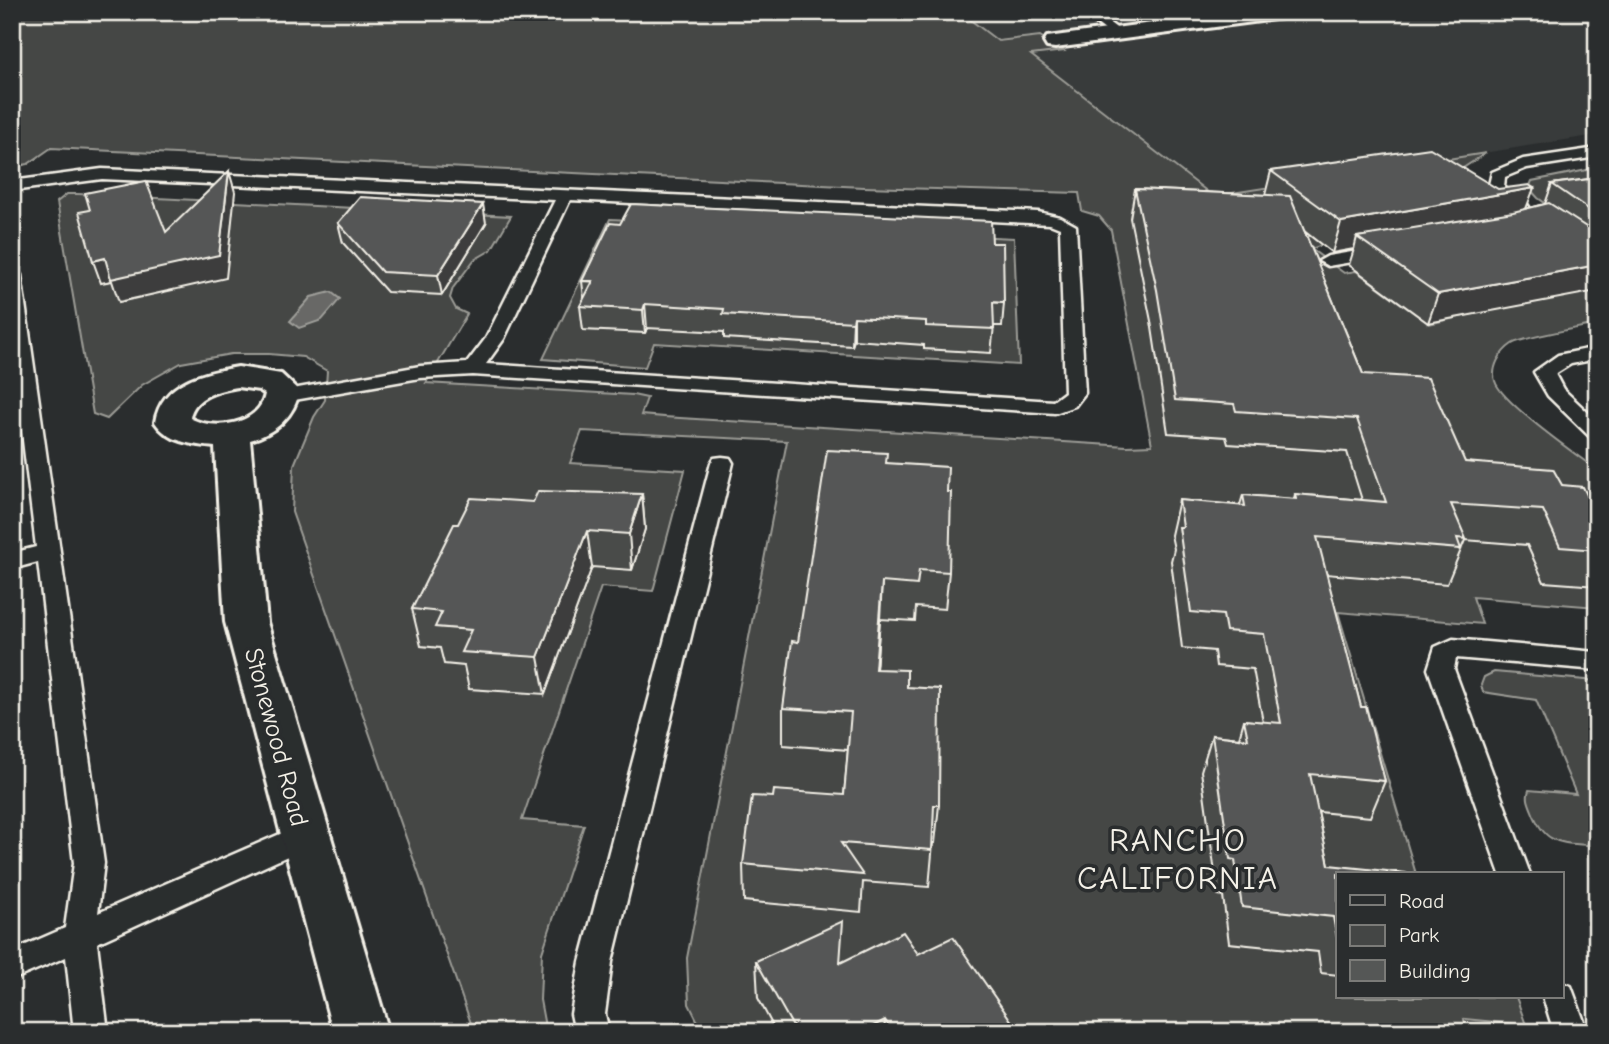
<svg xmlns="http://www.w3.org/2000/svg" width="1609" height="1044" viewBox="0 0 1609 1044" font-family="'Comic Neue',sans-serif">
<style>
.built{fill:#373a3a}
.green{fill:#444645;stroke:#9c9c96;stroke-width:2}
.water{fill:#676866;stroke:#9f9f9a;stroke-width:2}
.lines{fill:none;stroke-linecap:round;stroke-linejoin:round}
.lane-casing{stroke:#f4f1e8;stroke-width:5}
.street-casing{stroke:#f4f1e8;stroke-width:6}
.lane{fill:#2a2d2e;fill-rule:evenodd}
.street{fill:#2a2d2e;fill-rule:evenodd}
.wall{fill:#494b4a;stroke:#f4f1e8;stroke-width:2}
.shaded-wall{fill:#3c3d3c;stroke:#f4f1e8;stroke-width:2}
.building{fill:#555756;stroke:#f4f1e8;stroke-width:2}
.labels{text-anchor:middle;stroke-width:7;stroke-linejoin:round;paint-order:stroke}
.street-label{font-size:26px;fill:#f4f1e8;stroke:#2a2d2e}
.near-neighbourhood-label{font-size:33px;letter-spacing:2px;fill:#f4f1e8;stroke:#2a2d2e}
</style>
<rect width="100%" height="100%" fill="#2a2d2e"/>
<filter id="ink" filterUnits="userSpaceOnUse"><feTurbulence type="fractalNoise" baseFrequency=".0143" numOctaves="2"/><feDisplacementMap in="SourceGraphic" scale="14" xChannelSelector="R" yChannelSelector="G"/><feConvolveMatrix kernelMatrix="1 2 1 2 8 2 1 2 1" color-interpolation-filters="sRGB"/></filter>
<g filter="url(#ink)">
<g class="built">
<polygon points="960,12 1219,12 998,41"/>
<polygon points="1357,12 1597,12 1597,135 1213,196 1031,55 1062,51 1058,48"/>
</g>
<g class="green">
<path d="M12 12H960L998 41 1040 36 1064 51 1031 55 1213 196 1486 153 1463 168 1264 201 1322 245 1311 249 1344 273 1356 271 1429 324 1597 286V324C1579 328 1524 337 1512 344 1500 352 1491 368 1495 381 1501 402 1577 455 1597 470V607L1473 597 1482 624 1338 612 1416 874H1338V997H1516L1526 1025 1464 1019 1467 1032H703L689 1004 687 958 787 441 582 431 570 463 685 470 653 591 601 587 522 820 584 825 542 953 540 1000 546 1032H474L292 512 294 465 314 417 325 400 327 371 303 357 269 354H231L181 363 142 385 107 419 93 414 57 202 67 194H78L511 216 491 250 474 260 453 288 450 298 456 309 467 314 426 383 633 395 647 398 641 415 664 417 1127 446 1152 445 1111 230 1099 216 1082 211 1079 193 864 187 51 148 28 164 12 167Z"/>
<polygon points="1597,168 1597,240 1538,198 1529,188 1532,181"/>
<polygon points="610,219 1014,238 1019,365 654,343 645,367 543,359"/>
<path d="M1494 672 1597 681V849L1595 846C1561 842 1546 847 1532 811 1529 803 1526 798 1529 790L1576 794 1536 700 1483 692 1481 685 1484 677Z"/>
</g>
<polygon class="water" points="331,292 340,299 322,320 299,328 290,321 311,297"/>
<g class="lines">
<defs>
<g id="lane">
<polygon points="1081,12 1095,12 1123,33 1121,36 1113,36"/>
<polygon points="1597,148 1597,157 1527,168 1505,177 1504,187 1527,204 1529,207 1527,210 1515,210 1488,189 1492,172 1523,159"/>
<path d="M102 169 1038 212 1060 217 1076 226 1085 393 1075 406 1055 413 473 375 420 378 283 402 276 400 273 396 276 392 420 366 467 363 486 338 555 200 102 179 12 191V181ZM570 200 1050 224 1060 228 1065 392 1053 401 486 364 504 339Z"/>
<polygon points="1381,247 1390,252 1387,256 1328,266 1319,261 1328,256"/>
<polygon points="12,270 21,275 104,863 98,913 294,828 304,824 314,828 319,836 314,844 97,943 108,1032 74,1032 66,957 12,980 12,951 65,928 74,863 38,562 12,569 12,553 36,547 12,350"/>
<polygon points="1597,347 1597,359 1571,364 1555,374 1563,389 1597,421 1597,439 1590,437 1548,396 1534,372 1558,355"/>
<polygon points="722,457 730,458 733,463 612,962 605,1014 609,1032 575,1032 571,1014 580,962 711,463 714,458"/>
<polygon points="1453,639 1597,652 1597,670 1456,658 1454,669 1530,874 1500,874 1428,669 1435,647"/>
<polygon points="1562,983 1571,986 1588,1032 1554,1032 1543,997 1562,997"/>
</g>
<g id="street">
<polygon points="1234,12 1293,12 1283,18 1055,48 1047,47 1044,42 1047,37 1055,36"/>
<path d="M238 367 281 374 299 391C295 416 274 434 250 440L267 622 389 1032H333L225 622 215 447C193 445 168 442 155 422 162 381 203 373 238 367ZM238 387 259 390 265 394C259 426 213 431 190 418 193 396 220 390 238 387Z"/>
</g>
</defs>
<use href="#lane" class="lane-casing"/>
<use href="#street" class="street-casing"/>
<use href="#lane" class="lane"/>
<use href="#street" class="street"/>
</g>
<g class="wall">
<polygon points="1271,171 1526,209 1545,204 1552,184 1597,178 1597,265 1428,323 1349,265 1354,249 1332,253 1304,231 1363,374 1465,462 1562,485 1593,507 1597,507 1597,586 1544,582 1527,545 1465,540 1447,584 1326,574 1361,707 1385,781 1370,817 1318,812 1329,865 1338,874 1338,975 1321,973 1318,952 1229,943 1223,896 1218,895 1201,771 1212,735 1239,738 1244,720 1263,722 1253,669 1216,666 1214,651 1182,648 1171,561 1174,549 1171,535 1179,500 1240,505 1243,495 1294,499 1295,494 1362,500 1347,452 1228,444 1226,437 1168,433 1151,321 1130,218 1135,189 1265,195"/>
<polygon points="338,223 486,223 442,295 387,292 343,243"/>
<polygon points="582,281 1004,303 1002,326 994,326 991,353 924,349 924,345 854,340 852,346 724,338 724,332 647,328 645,333 583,330 580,306 584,299"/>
<polygon points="887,463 947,492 949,572 945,609 916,607 915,621 880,619 876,669 907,687 939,805 935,843 933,843 929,887 863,882 861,912 744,901 743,864 773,797 844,795 848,750 783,745 783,708"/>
<polygon points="642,494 645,529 632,570 592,567 545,694 469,689 464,666 444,664 440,648 421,646 412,609 458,524 533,502"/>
<polygon points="918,954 1019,1032 776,1032 758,998 756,961 842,962"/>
</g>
<g class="shaded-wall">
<polygon points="229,171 235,192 226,278 119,302 112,281 101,283 93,261 105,258 219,255"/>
<polygon points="1534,188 1522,219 1357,237 1354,249 1332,253 1341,222"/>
<polygon points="483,204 486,223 442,295 438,275"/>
<polygon points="1597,265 1597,291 1428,323 1438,294"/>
<polygon points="645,304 647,328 645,333 643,310"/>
<polygon points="854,317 854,340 852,346 853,322"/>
<polygon points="642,494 645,529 632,570 629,534"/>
<polygon points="587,531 592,567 545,694 538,657"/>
<polygon points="882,582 880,619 873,706 875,669"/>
<polygon points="885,1020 884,1032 861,1032"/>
</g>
<g class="building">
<polygon points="1430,148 1498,189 1529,185 1534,188 1341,222 1271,171"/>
<polygon points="229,171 219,255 111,279 105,258 93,261 79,212 90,210 85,193 146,181 166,232"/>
<polygon points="1597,178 1597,215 1552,184"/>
<polygon points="1135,189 1290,196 1363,374 1428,378 1465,462 1553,469 1562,485 1583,487 1593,507 1597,507 1597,550 1560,547 1543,510 1451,504 1466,539 1457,538 1461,549 1317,537 1361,707 1366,707 1385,781 1310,774 1329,865 1406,873 1407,874 1338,874 1338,938 1337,938 1333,917 1242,907 1235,860 1230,859 1212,735 1248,739 1244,720 1281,723 1264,634 1226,631 1223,615 1191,612 1179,527 1183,527 1179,500 1245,506 1243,495 1296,499 1295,494 1386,502 1357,419 1236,411 1234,404 1175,400 1157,290"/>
<polygon points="360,197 483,204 438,275 382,272 338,223"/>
<polygon points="1549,203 1597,234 1597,265 1438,294 1357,237 1513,212"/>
<polygon points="631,204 991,221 992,243 1003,243 1004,303 993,302 994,329 926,326 926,321 854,317 853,322 723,314 724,309 645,304 643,310 580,306 593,281 582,281 610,223 620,224"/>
<polygon points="827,450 887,453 886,463 948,467 947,492 951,492 949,572 919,570 917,585 882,582 875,669 907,670 907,687 940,689 939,805 934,805 932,850 841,843 863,875 743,864 752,796 773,797 774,790 844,795 851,712 783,708 792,641 798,642"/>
<polygon points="538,491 642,494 629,534 587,531 538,657 461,652 471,630 435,627 442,612 412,609 454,524 458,524 471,498 533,502"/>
<polygon points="843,921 840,963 903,932 918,954 953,937 1019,1032 893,1032 885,1020 861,1032 796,1032 756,961"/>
</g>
</g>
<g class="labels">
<g class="street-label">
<text transform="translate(277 737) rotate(75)" y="9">Stonewood Road</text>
</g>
<g class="near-neighbourhood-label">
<text x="1178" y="851">RANCHO<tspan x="1178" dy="38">CALIFORNIA</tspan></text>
</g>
</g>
<rect width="1609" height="1044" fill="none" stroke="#2a2d2e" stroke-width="42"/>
<rect x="21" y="21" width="1567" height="1002" fill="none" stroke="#f4f1e8" stroke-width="2.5" filter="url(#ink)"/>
<rect x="1336" y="872" width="228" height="126" fill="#2a2d2e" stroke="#7b7b78" stroke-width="2"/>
<rect x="1350" y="895" width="35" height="10" fill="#2a2d2e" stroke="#7b7b78" stroke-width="2"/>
<text x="1399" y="908" font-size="21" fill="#f4f1e8">Road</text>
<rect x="1350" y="925" width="35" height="21" fill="#444645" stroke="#7b7b78" stroke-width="2"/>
<text x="1399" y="942" font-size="21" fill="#f4f1e8">Park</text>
<rect x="1350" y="960" width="35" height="21" fill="#555756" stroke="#7b7b78" stroke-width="2"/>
<text x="1399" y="978" font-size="21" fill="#f4f1e8">Building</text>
</svg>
